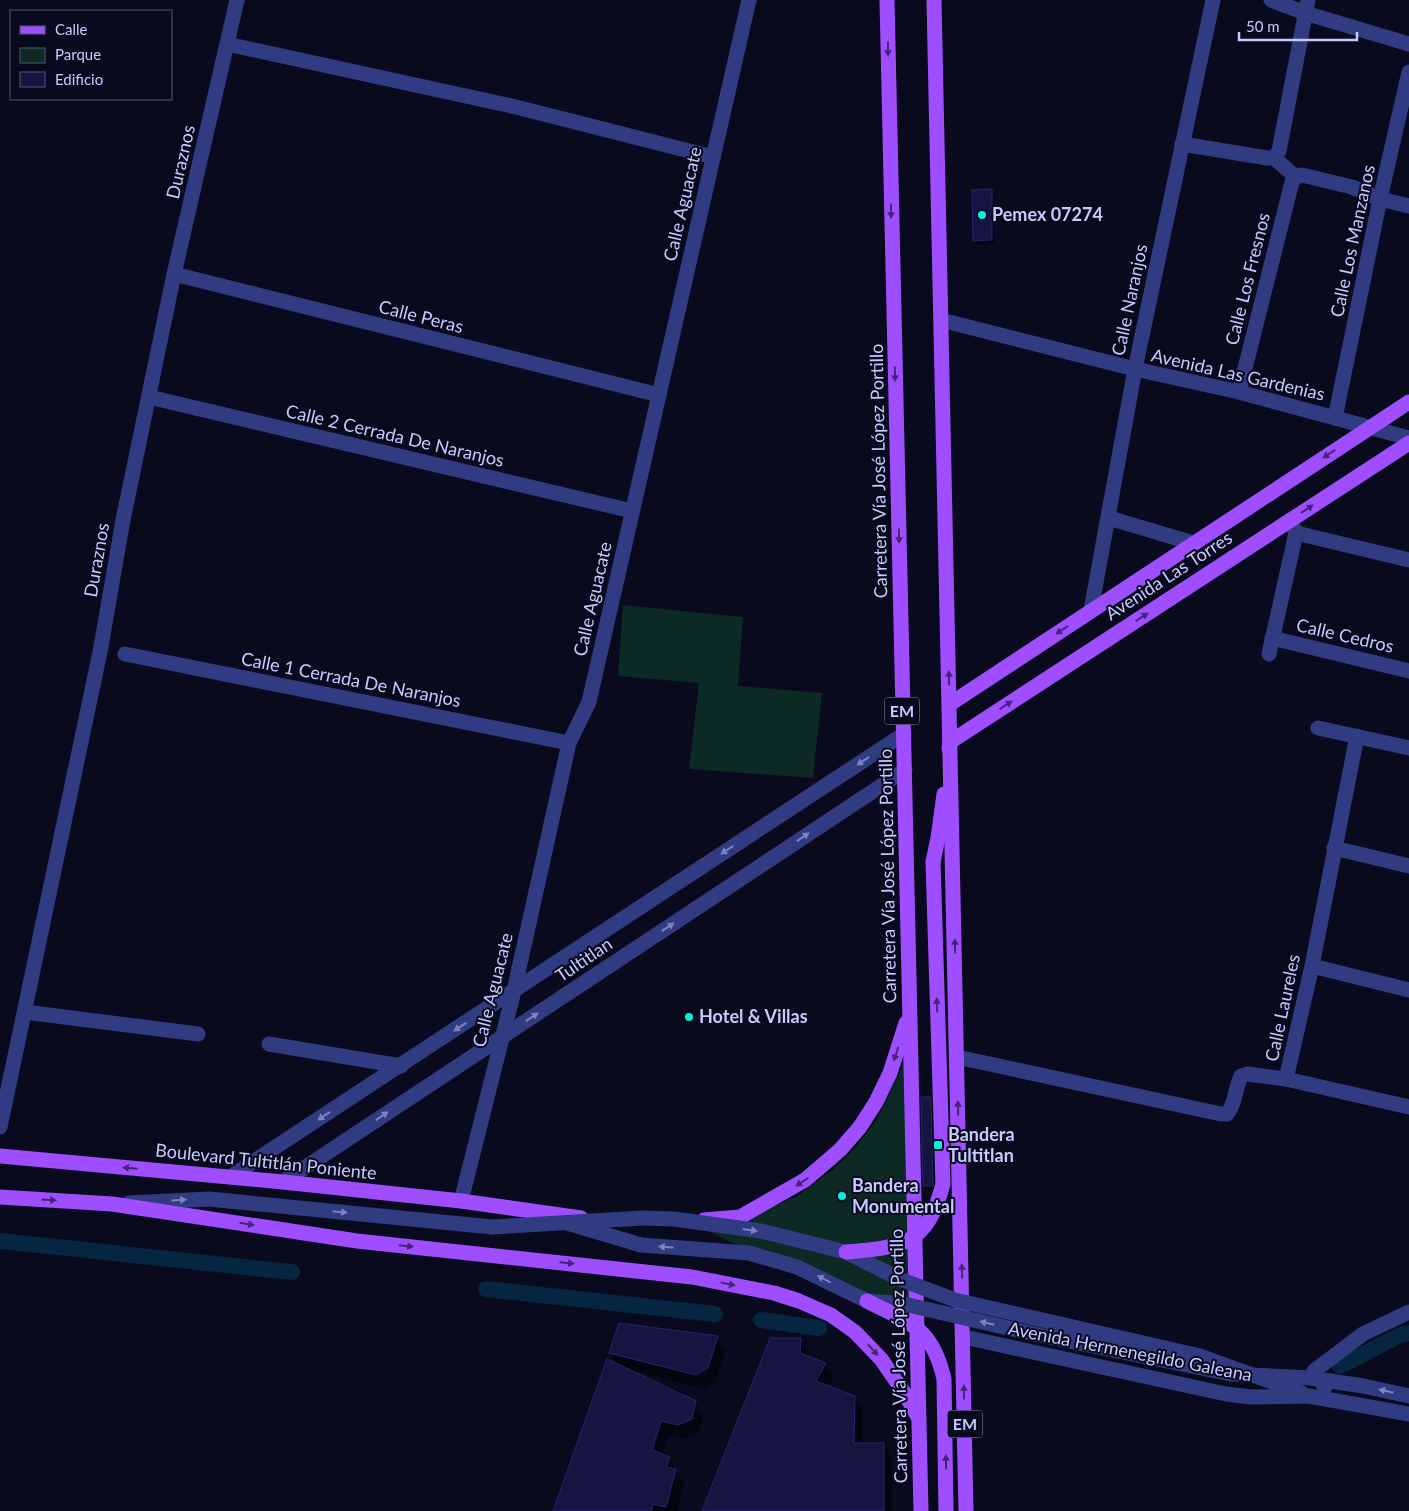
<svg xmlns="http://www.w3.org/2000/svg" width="1409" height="1511" viewBox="0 0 1409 1511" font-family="Lato,sans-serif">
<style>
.green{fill:#0d2923}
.shadow{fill:#0007}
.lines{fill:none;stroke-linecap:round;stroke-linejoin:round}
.canal{stroke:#062541;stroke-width:16}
.building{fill:#161441;stroke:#26246f}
.minor{stroke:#303b82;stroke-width:15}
.major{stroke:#9f4eff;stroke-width:15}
.minor-bridge{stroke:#303b82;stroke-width:15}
.major-bridge{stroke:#9f4eff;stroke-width:15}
.oneway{fill:#462578}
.oneway2{fill:#7c82c0}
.poi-dot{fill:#00f2e2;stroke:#0a0a1e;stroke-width:2}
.labels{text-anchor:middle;stroke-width:4;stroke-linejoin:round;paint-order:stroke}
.shield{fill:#0a0a1e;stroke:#8e90bc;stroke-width:1}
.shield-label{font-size:16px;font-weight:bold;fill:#c7caff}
.street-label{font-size:18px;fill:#c7caff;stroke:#0a0a1e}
.poi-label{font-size:18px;font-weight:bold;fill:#c7caff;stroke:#0a0a1e;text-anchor:start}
</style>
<rect width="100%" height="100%" fill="#0a0a1e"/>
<g class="green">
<polygon points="623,605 743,617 738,686 822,693 813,778 689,769 699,683 618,676"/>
<polygon points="906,1059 912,1333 882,1316 708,1231 796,1197 835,1168 856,1147 877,1119"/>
</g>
<g class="shadow">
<polygon points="991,191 993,195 994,244 977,244 975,240"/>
<polygon points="930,1098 933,1102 934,1190 927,1190 924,1186"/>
<polygon points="717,1337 725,1351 716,1382 704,1389 631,1370 695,1402 703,1416 699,1433 687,1438 669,1434 662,1455 669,1458 684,1484 676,1511 554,1511 617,1365 610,1353"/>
<polygon points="800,1339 808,1353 808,1357 825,1364 833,1378 828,1387 854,1397 863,1411 862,1444 884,1444 892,1458 892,1511 704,1511"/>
</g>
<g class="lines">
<g class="canal">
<polyline points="0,1241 292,1272"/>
<polyline points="486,1289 715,1314"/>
<polyline points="761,1320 819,1328"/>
<polyline points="1340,1366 1400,1335 1409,1333"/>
</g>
</g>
<g class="building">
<polygon points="992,189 992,240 973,241 972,190"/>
<polygon points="921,1097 931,1097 933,1186 923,1186"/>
<polygon points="619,1323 718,1336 708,1368 696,1375 609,1353"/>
<polygon points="770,1338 801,1338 800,1353 826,1363 816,1381 855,1396 854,1443 884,1443 884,1511 702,1511"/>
<polygon points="607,1359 696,1401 692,1419 678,1425 661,1421 652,1450 670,1457 666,1467 676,1469 666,1507 653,1504 651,1511 553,1511"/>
</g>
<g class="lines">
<g class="minor">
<polyline points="1271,0 1305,13 1409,44"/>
<polyline points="227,44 516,107 713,157"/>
<polyline points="1182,144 1267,158 1274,158"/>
<polyline points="1274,158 1279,151 1308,0"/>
<polyline points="1274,158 1296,177"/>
<polyline points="1296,177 1302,175 1352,187 1380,199 1409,206"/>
<polyline points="174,274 659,395"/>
<polyline points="941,320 1135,369 1239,392 1409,438"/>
<polyline points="1239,392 1292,182 1296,177"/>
<polyline points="149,397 632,511"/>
<polyline points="1335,418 1380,199 1409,72"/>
<polyline points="1109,518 1193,543"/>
<polyline points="1296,533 1409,560"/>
<polyline points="1091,610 1135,369 1213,0"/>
<polyline points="1272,638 1409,671"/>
<polyline points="125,654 569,743"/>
<polyline points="1269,654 1296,533 1290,520"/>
<polyline points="1318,728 1409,748"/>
<polyline points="1334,848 1409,866"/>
<polyline points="1312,966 1409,990"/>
<polyline points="25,1012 198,1034"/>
<polyline points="269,1044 401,1066"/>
<path d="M957 1057 1221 1114H1227C1236 1103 1235 1088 1241 1076L1247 1074 1286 1079 1409 1107"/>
<polyline points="1286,1079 1312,966 1357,736"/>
<polyline points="0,1127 100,652 123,520 174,274 237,0"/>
<polyline points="230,1177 904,734"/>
<polyline points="283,1182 905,770"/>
<polyline points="461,1201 514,991 569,743 589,702 749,0"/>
<polyline points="129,1203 209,1199 492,1227"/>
<polyline points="567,1223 641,1245 749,1253 797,1267 867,1301"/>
<polyline points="964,1337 1226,1394 1251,1397 1309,1396 1409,1414"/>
<polyline points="1200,1356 1302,1393"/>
<polyline points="1363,1386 1409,1396"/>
<polyline points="1325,1387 1314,1371 1363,1334 1409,1312"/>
</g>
<g class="major">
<polyline points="887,0 921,1511"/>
<polyline points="934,0 966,1511"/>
<polyline points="950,704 1409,402"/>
<polyline points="949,749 950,742 1409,443"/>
<polyline points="933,862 938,838 944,794"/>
<polyline points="0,1156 283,1182 461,1201 581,1218"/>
<polyline points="0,1197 112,1204 357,1241 692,1277 774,1293 799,1301 831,1315 855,1332 881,1359 905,1394 918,1417"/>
<polyline points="704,1220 740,1217 805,1180 840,1150 860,1127 876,1102 890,1073 906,1023"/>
</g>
<g class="minor-bridge">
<polyline points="492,1227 643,1218 674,1219 761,1231 846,1252 902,1280 955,1300 1200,1356"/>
<polyline points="867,1301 904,1304 1034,1334 1231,1374 1311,1378 1363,1386"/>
</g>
<g class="major-bridge">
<path d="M846 1252C904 1247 927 1245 943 1184L933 862"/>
<path d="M867 1301C911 1324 932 1327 944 1379L946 1511"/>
</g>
</g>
<defs><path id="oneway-solid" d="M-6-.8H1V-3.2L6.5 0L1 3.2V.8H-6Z" transform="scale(1.25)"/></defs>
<g class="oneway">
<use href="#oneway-solid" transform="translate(888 49) rotate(89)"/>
<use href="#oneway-solid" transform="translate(891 211) rotate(89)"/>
<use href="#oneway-solid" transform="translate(895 374) rotate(89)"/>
<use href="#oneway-solid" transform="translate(1329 454) rotate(147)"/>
<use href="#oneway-solid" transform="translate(1307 509) rotate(-33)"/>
<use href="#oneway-solid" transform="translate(899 536) rotate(89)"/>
<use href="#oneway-solid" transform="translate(1142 617) rotate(-33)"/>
<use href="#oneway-solid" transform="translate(1062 630) rotate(146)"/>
<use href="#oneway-solid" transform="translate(949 678) rotate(-91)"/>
<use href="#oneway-solid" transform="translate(1006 705) rotate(-33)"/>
<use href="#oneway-solid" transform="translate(955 946) rotate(-91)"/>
<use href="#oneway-solid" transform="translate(937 1005) rotate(-92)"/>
<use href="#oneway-solid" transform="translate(896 1054) rotate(108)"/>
<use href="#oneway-solid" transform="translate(958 1108) rotate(-91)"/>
<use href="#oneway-solid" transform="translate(130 1168) rotate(-175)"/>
<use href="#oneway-solid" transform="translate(802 1182) rotate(147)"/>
<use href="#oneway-solid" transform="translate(49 1200) rotate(3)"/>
<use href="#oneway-solid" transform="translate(247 1224) rotate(9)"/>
<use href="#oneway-solid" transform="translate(406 1246) rotate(6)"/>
<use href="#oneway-solid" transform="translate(567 1263) rotate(6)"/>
<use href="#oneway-solid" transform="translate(962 1271) rotate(-91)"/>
<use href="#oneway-solid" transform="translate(728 1284) rotate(11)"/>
<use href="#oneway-solid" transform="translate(873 1350) rotate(48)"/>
<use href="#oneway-solid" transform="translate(964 1392) rotate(-91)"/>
<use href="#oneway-solid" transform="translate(946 1462) rotate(-91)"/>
</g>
<g class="oneway2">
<use href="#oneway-solid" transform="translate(863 761) rotate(147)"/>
<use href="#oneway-solid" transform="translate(803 837) rotate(-34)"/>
<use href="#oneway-solid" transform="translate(727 850) rotate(147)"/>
<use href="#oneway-solid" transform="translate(668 927) rotate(-34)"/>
<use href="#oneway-solid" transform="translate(532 1017) rotate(-34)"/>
<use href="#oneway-solid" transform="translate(460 1027) rotate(147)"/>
<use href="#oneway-solid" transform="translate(324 1116) rotate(147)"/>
<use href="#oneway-solid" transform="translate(382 1116) rotate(-34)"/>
<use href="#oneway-solid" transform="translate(179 1200) rotate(-3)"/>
<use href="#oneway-solid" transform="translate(340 1212) rotate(6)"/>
<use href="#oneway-solid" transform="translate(750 1230) rotate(8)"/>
<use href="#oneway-solid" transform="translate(666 1247) rotate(-176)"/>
<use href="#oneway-solid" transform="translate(824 1279) rotate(-152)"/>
<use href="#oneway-solid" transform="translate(987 1323) rotate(-167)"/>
<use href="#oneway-solid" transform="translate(1386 1391) rotate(-167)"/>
</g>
<g class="poi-dot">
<circle cx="982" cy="215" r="5"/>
<circle cx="689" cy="1017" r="5"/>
<rect x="933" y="1140" width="10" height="10" rx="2.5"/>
<circle cx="842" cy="1196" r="5"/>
</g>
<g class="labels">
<g class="shield">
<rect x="884.5" y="697.5" width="35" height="27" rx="4"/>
<rect x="947.5" y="1410.5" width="35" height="27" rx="4"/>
</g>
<g class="shield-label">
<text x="902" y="717">EM</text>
<text x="965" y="1430">EM</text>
</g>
<g class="street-label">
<text transform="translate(181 162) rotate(-77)" y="6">Duraznos</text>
<text transform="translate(683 204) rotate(-77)" y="6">Calle Aguacate</text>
<text transform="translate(1353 241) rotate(-78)" y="6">Calle Los Manzanos</text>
<text transform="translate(1248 279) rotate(-76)" y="6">Calle Los Fresnos</text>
<text transform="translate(1130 300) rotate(-78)" y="6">Calle Naranjos</text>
<text transform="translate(421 317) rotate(14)" y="6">Calle Peras</text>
<text transform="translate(1238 375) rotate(13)" y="6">Avenida Las Gardenias</text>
<text transform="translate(395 436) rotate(13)" y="6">Calle 2 Cerrada De Naranjos</text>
<text transform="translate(879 471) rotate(-91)" y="6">Carretera Vía José López Portillo</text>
<text transform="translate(97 560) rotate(-80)" y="6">Duraznos</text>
<text transform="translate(1169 576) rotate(-33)" y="6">Avenida Las Torres</text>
<text transform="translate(593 599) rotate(-77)" y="6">Calle Aguacate</text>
<text transform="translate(1345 636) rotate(13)" y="6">Calle Cedros</text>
<text transform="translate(351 680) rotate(11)" y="6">Calle 1 Cerrada De Naranjos</text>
<text transform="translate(888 876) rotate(-91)" y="6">Carretera Vía José López Portillo</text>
<text transform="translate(584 960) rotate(-34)" y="6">Tultitlan</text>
<text transform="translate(493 990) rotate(-76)" y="6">Calle Aguacate</text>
<text transform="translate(1283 1008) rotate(-78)" y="6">Calle Laureles</text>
<text transform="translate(266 1162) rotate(6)" y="6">Boulevard Tultitlán Poniente</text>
<text transform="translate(1130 1352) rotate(11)" y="6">Avenida Hermenegildo Galeana</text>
<text transform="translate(899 1356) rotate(-91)" y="6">Carretera Vía José López Portillo</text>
</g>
<g class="poi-label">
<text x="992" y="221">Pemex 07274</text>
<text x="699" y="1023">Hotel &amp; Villas</text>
<text x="948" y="1141">Bandera<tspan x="948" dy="21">Tultitlan</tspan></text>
<text x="852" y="1192">Bandera<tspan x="852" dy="21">Monumental</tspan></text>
</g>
</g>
<rect x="10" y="10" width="162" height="90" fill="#0a0a1e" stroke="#565778"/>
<rect x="20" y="26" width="25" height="8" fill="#9f4eff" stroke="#565778"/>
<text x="55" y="35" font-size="15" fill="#c7caff">Calle</text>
<rect x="20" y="48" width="25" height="15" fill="#0d2923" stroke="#565778"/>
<text x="55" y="60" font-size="15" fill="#c7caff">Parque</text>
<rect x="20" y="72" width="25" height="15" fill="#161441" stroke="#565778"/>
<text x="55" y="85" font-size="15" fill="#c7caff">Edificio</text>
<path d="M1239 32v8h118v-8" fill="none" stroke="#c7caff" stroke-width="2.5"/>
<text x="1246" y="32" font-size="15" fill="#c7caff" stroke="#0a0a1e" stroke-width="4" paint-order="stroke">50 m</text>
</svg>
